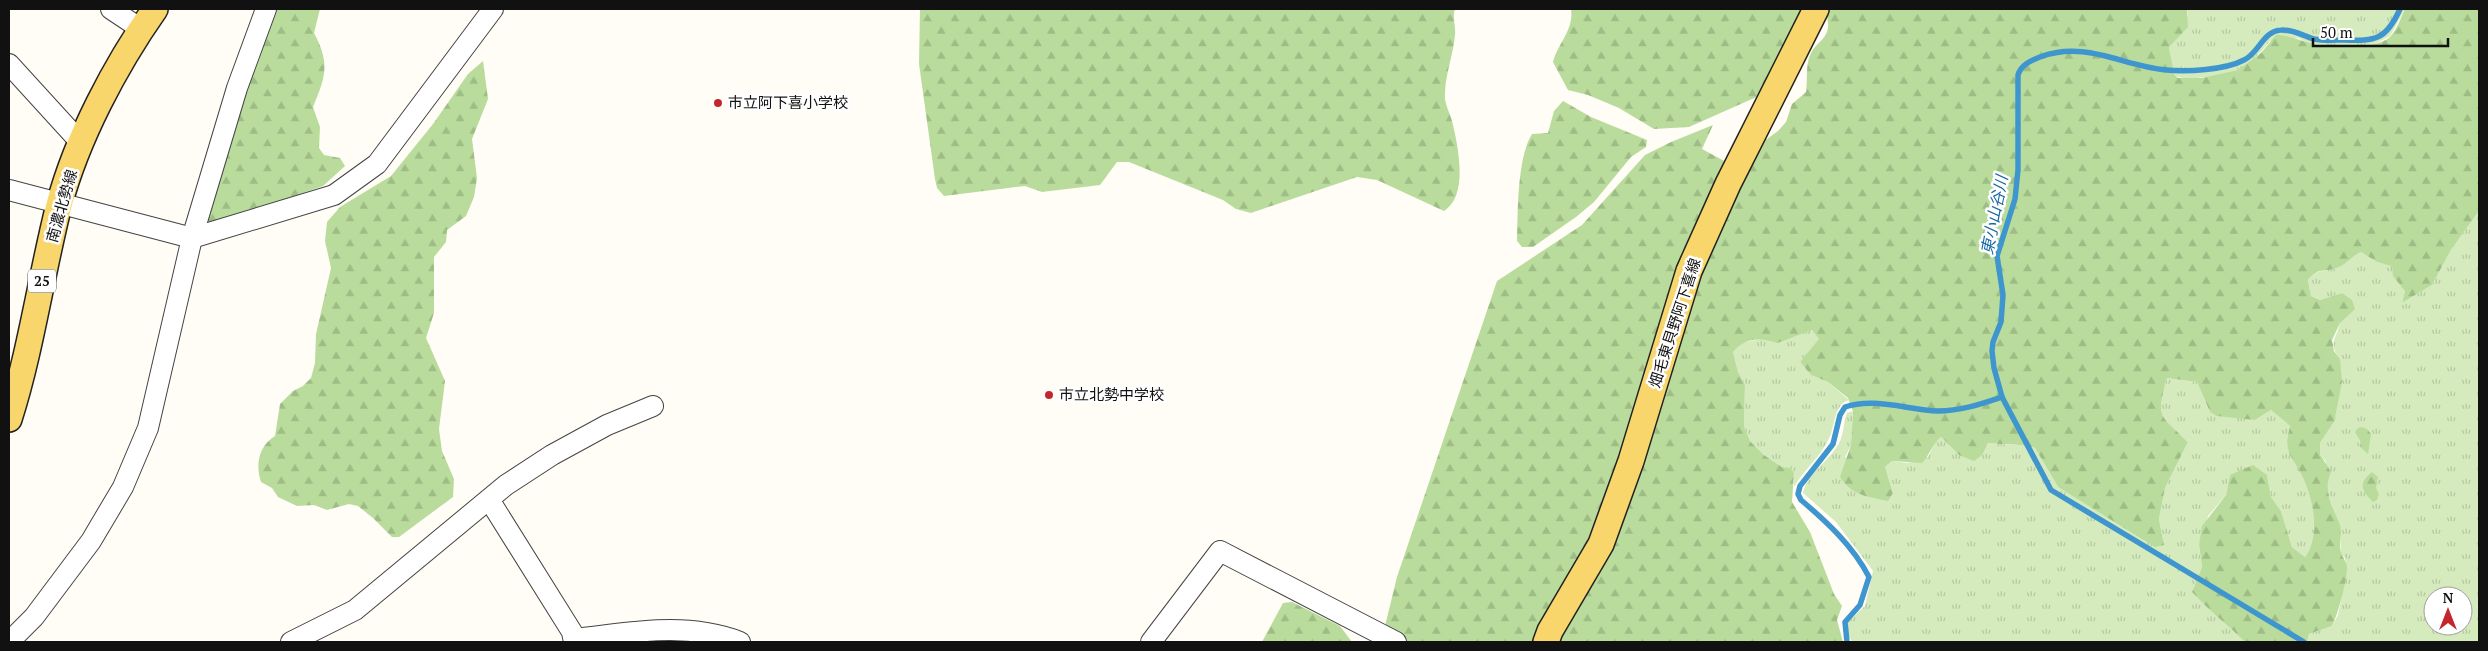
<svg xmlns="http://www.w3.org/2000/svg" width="2488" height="651" viewBox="0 0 2488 651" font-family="'PT Serif','Noto Sans JP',serif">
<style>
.grass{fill:url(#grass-tufts);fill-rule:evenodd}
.forest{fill:url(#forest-firs)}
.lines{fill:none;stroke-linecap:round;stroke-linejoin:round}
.stream{stroke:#3f96cf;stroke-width:5.5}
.minor-casing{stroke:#444;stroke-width:22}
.major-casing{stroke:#222;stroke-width:28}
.minor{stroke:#fff;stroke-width:20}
.major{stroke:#f9d66b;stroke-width:25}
.poi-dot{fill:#c4262e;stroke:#fff;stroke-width:2}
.labels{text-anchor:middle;stroke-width:5;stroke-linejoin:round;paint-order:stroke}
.shield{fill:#fff;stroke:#585858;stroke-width:1}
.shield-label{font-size:14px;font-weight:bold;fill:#111}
.poi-label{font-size:15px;fill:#111;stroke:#fff;text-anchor:start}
.street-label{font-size:15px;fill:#111;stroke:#fff}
.water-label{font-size:16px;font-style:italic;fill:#1768a6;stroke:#fff}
</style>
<defs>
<pattern id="grass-tufts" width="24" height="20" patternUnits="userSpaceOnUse" patternTransform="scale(1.25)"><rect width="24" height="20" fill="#d5ebbd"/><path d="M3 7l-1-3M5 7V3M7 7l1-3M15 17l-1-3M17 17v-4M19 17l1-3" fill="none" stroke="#b6c8a1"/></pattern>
<pattern id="forest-firs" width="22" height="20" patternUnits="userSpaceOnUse" patternTransform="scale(1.25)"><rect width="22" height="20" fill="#b9dc9c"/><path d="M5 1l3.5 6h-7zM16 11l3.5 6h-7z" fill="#9ebc85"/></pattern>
</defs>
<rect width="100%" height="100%" fill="#fffdf5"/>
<g class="grass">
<path d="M2187 9H2405L2390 36 2371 46H2333L2310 44 2298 38 2270 41C2261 52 2251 63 2238 70 2229 74 2180 84 2174 74 2171 68 2171 55 2169 47L2188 15Z"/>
<path d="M2479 211V642H2307L2309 634 2332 626 2338 615 2347 570 2345 558 2341 553 2339 522 2333 514 2325 484 2326 462 2320 454V443L2334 422 2340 359C2327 341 2337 340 2340 322 2342 313 2342 302 2342 293L2320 300 2311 296 2308 280C2321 267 2322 273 2337 268 2345 266 2352 256 2361 252L2377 262 2392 265 2405 291 2402 303 2432 285 2451 250ZM2433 596H2463V626H2433Z"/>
<path d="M1812 330 1820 339 1800 362 1811 375 1828 382 1849 400C1834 404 1835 425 1830 436 1822 456 1804 469 1794 487V473L1791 468 1782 467 1764 455 1750 441 1744 426 1745 385 1738 372 1733 352 1740 343Z"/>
<path d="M2167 378 2197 382 2210 412 2255 420 2271 410 2290 426C2289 431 2287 437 2287 442 2287 454 2296 463 2301 474 2313 497 2321 535 2305 557L2292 547 2281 511 2271 497 2267 475H2230L2226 495 2208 516 2199 545 2202 567 2192 592C2208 610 2228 625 2245 642H1852L1848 635V622L1865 606 1873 571 1836 522 1803 493C1807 473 1830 461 1839 443 1844 435 1843 423 1847 413L1853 411 1851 445 1845 457 1893 493 1885 467 1892 461 1908 463 1928 457 1936 441 1941 437 1959 455 1983 454 1988 443C2004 445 2019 443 2035 448L2058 487 2164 545 2159 519 2165 488 2188 442C2159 413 2156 419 2167 378Z"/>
</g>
<g class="forest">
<path d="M275 9H320L314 33C330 63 326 76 313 107L320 127 319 148 324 155 340 158 345 166 323 186 211 225 207 219 244 92Z"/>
<path d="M920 9H1455C1452 18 1456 26 1455 35 1453 57 1444 77 1445 99 1446 106 1450 114 1452 121 1458 145 1469 196 1444 211L1377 180 1357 177 1251 213 1236 209 1223 200 1129 162H1117L1100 185 1042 192 1025 186 944 196 937 188 935 179 919 64Z"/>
<path d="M1571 9H1804L1761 95 1689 127 1654 129 1619 108 1588 95 1568 90 1553 62C1558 43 1574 30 1571 9Z"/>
<path d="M1828 9H2187L2188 27 2169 47 2174 74 2178 78H2202L2238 70 2261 53 2276 35C2289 35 2298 40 2310 43 2328 48 2376 50 2390 37 2397 30 2401 17 2405 9H2479V211L2451 250 2432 285 2402 303 2405 291 2393 276 2392 266 2377 262 2361 252C2352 256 2345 266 2337 268 2322 273 2321 266 2308 280L2311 296 2320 300 2342 293 2352 300 2355 309 2340 323 2332 340 2334 351 2340 359 2342 382 2334 422 2320 443V454L2331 472C2323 490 2331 505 2339 522 2343 531 2338 543 2341 552 2343 559 2348 563 2347 570 2346 584 2338 614 2332 626L2309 634 2307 642H2245C2228 625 2208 610 2192 592L2202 567 2199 545 2202 526 2226 495 2230 475 2253 465 2267 475 2271 497 2281 511 2292 547 2305 557C2321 535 2313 497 2301 474 2296 463 2287 455 2287 442 2287 437 2289 431 2290 426L2271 410 2255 420 2217 416 2210 412 2197 382 2167 378C2156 419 2159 413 2188 442L2165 488 2159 519 2164 545 2155 547 2058 487 2035 448C2020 443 2004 445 1988 443L1983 454 1974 461 1959 455 1941 437C1932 444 1930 455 1922 463L1892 461 1885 467 1893 493 1888 501C1868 497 1851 495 1840 477L1851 445 1853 411 1848 398 1828 382 1811 375 1800 362 1819 339 1812 330 1777 343C1761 337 1744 338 1733 352L1738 372 1745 385 1744 426 1750 441 1764 455 1782 467 1791 468 1794 473 1792 502 1810 532 1834 594 1842 606 1837 620 1843 642H1559L1591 586 1615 535 1698 281 1756 147 1778 131 1786 122 1792 104 1806 92C1808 78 1805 65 1811 53 1816 43 1826 40 1828 28 1829 20 1825 16 1828 9Z"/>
<path d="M483 61 488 99 472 139 477 178 474 197 466 216 447 230 446 242 434 257V313L426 338 445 381 439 429 442 451 454 479 453 497 399 537H392L373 518 358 506 349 504 327 510 314 505 297 506 278 497 272 488 261 482C255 464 259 446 275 436L280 404 293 391 303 386 311 378 315 363 316 334 331 268 325 241 327 222 340 207 391 176 433 124 468 74Z"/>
<path d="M1563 101 1591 117 1647 140 1646 147 1631 157 1594 202 1576 217 1533 247H1522L1517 241C1518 211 1517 158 1532 134L1548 133 1554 111Z"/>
<polygon points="1713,125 1702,149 1728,163 1592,543 1536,642 1407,642 1391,635 1385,626 1397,577 1497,281 1582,225 1645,155 1671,142"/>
<polygon points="2362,427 2367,429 2371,434 2368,454 2360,447 2361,442 2355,432 2358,428"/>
<path d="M2372 472 2378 477 2376 488 2379 494 2377 500 2373 502C2361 490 2358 483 2372 472Z"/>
<polygon points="1292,602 1340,626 1352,642 1262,642 1283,603"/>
</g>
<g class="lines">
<g class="stream">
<polyline points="2002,397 2051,490 2304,642"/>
<path d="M1847 642 1845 622 1860 605 1869 577C1853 546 1827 522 1801 500L1798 494 1800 486 1833 444 1840 415 1845 407C1874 397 1908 410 1938 411 1961 411 1981 404 2002 397L1994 368 1992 351 1993 342 2001 322 2003 295 1997 256 2015 199 2018 170V75C2021 65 2030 61 2040 57 2086 40 2122 66 2166 70 2187 72 2225 70 2244 60 2259 53 2263 31 2281 30 2293 29 2303 36 2314 39 2324 41 2334 40 2344 40 2376 41 2386 40 2400 9"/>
</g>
<defs>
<g id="minor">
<polyline points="111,9 141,29"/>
<polyline points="9,64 82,144"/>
<polyline points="9,190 192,238 334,195 377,164 493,9"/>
<polyline points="490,501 572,632 574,642"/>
<path d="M574 639C630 633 685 621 740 642"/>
<polyline points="9,642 34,617 91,541 123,487 148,428 192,238 237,88 266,9"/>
<polyline points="291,642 355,610 506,485 552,455 607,425 653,406"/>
<polyline points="1151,642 1220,551 1396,642"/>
</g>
<g id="major">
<path d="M9 419C31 350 41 276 59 205 77 138 115 66 155 9"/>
<polyline points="1546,642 1550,631 1601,544 1631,461 1689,271 1728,184 1816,9"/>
</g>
</defs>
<use href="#minor" class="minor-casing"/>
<use href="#major" class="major-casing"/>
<use href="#minor" class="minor"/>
<use href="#major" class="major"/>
</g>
<g class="poi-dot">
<circle cx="718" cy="103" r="5"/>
<circle cx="1049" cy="395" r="5"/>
</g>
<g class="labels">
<rect class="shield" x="28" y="269.5" width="28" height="23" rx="4"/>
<g class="shield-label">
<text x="42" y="286">25</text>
</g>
<g class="poi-label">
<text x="728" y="108">市立阿下喜小学校</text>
<text x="1059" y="400">市立北勢中学校</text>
</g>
<g class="street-label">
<text transform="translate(62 206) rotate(-74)" y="5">南濃北勢線</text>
<text transform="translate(1675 323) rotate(-72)" y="5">畑毛東貝野阿下喜線</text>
</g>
<g class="water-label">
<text transform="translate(1994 215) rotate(-79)" y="6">東小山谷川</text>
</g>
</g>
<rect width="2488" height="651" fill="none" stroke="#111111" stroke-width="20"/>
<g transform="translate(2448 611)"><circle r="24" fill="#ffffff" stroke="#a0a0a0"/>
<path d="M0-4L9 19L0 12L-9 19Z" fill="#c4262e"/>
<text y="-8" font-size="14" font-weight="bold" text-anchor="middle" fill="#111111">N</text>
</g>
<path d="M2313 38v8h135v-8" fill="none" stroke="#111111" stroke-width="2.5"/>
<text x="2320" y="38" font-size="15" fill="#111111" stroke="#ffffff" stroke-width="4" paint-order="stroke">50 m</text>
</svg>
